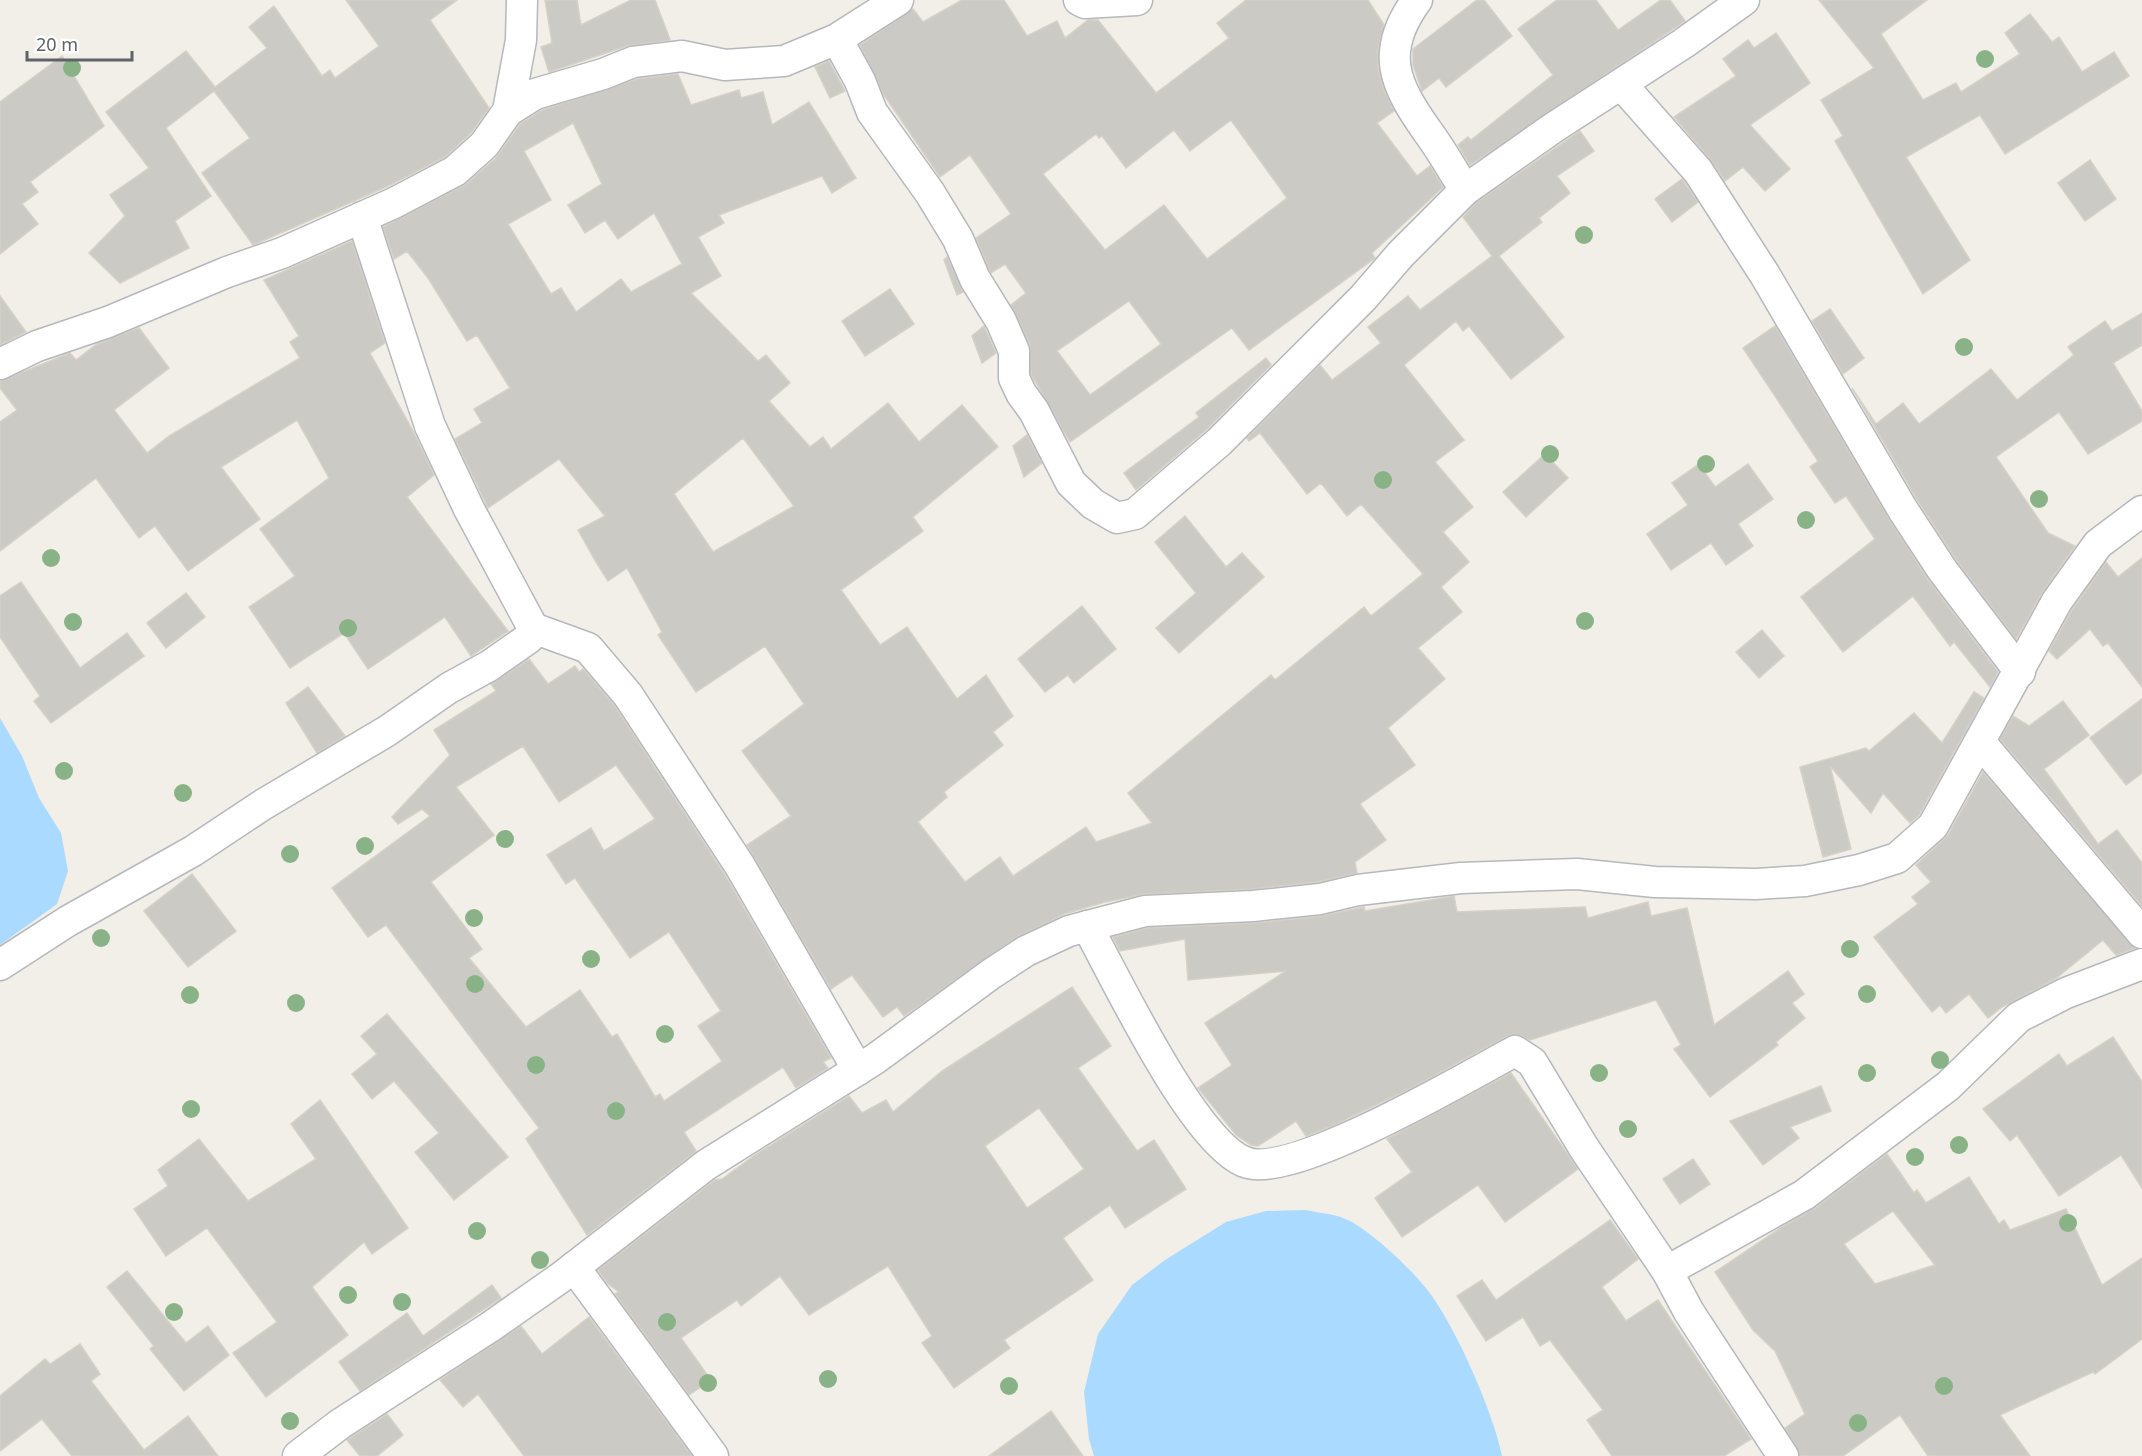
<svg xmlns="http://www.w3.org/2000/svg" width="2142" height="1456" viewBox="0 0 2142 1456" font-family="'Noto Sans',sans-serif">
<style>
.water{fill:#aadaff}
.building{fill:#cccac5;stroke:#d6d1c6;stroke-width:1.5;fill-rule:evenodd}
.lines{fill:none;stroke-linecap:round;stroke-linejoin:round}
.street-casing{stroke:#b5b8bc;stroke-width:33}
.street{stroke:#fff;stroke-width:30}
.tree{fill:#89b387}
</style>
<rect width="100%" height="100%" fill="#f1efe8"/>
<g class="water">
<polygon points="0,718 22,756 39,798 61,833 68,871 57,904 0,945"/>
<path d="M1305 1210C1319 1213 1338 1214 1350 1221 1374 1234 1416 1273 1432 1296 1458 1333 1493 1412 1502 1456H1094L1089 1439 1084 1392 1098 1334 1132 1285 1165 1260 1226 1222 1266 1211Z"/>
</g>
<g class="building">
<polygon points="346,0 457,0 430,20 489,108 471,133 445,157 386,187 253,245 202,173 250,138 214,91 166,128 211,196 175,221 189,248 120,283 89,253 125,216 110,195 149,168 106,112 186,51 215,87 267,48 249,27 274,6 322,76 330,70 335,78 379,46"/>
<polygon points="545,0 577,0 581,25 631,0 655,0 670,40 627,46 549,72 541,47 552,43"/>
<path d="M962 0H1004L1027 36 1057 21 1065 38 1088 20H1098L1156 93 1229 38 1217 23 1246 0H1368L1384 25 1378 49V68L1384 90 1394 111 1377 123 1417 176 1430 166 1443 187 1372 253 1375 258 1249 350 1232 328 1070 442 1031 374 1030 345 1011 305 1026 293 1005 264 991 273 976 238 1011 214 970 155 940 177 884 95 860 45 913 9 923 22ZM1231 120 1287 198 1207 259 1164 205 1105 250 1043 174 1096 134 1099 138 1102 136 1126 168 1174 130 1190 151ZM1129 301 1161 344 1090 395 1057 351Z"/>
<polygon points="1477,0 1484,0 1512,36 1446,87 1439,78 1422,91 1413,65 1413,49"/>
<polygon points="1557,0 1596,0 1618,30 1661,0 1670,0 1685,21 1470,165 1458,145 1468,137 1471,140 1553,75 1518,29"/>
<polygon points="1819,0 1927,0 1881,34 1923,100 1956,83 1961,92 2020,54 2005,33 2030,14 2052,42 2059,37 2082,72 2114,52 2129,76 2005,154 1980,115 1906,157 1970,260 1923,294 1835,141 1843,136 1821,100 1874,68"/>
<polygon points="1776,33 1810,83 1750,125 1790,169 1765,191 1743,167 1725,181 1711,160 1674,117 1736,76 1723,59 1748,40 1754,48"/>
<polygon points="62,56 104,126 30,182 38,192 22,204 38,224 0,254 0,102"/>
<polygon points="829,61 845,91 830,98 815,67"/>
<path d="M678 74 691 105 739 90 741 98 763 92 772 125 809 102 856 178 832 193 822 176 719 215 724 223 698 237 721 276 691 293 758 361 766 355 790 383 769 401 810 447 823 437 831 449 888 403 919 442 962 405 998 447 913 517 923 531 841 590 880 645 907 627 957 699 986 675 1013 716 993 732 1003 745 944 792 947 797 918 822 965 882 1000 857 1013 876 1086 827 1096 842 1152 823 1128 793 1271 675 1275 680 1364 607 1371 616 1423 574 1361 504 1347 516 1321 483 1307 494 1260 433 1249 441 1247 438 1320 365 1332 380 1381 343 1368 327 1408 296 1420 310 1492 256 1463 217 1476 203 1580 131 1594 151 1557 176 1570 193 1539 218 1542 222 1499 256 1564 337 1511 379 1469 326 1463 331 1456 321 1404 365 1464 440 1435 462 1473 507 1443 532 1469 562 1441 587 1462 612 1418 648 1445 679 1388 728 1415 765 1360 804 1386 840 1355 862 1357 873 1317 882 1252 889 1144 894 1105 902 1064 914 1017 937 904 1016 897 1007 883 1017 852 975 831 989 747 845 791 816 742 751 804 704 765 646 696 692 658 635 662 632 627 568 608 581 596 562 578 530 605 516 559 459 488 508 455 439 482 423 474 409 510 388 477 335 467 341 428 278 407 251 394 259 383 227 466 184 496 158 520 124 542 110 637 79ZM573 123 602 184 568 205 585 233 605 220 618 239 654 213 682 264 631 292 621 279 576 312 561 288 551 294 508 224 551 200 524 151ZM743 438 794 506 713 552 674 494Z"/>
<polygon points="2090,160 2116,199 2085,221 2058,183"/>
<polygon points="1682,179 1698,202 1672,222 1655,199"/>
<polygon points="352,241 385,343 370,353 413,431 434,475 407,497 508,631 471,656 445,617 368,669 344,633 290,668 249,607 295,576 260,529 329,478 297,420 221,467 260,519 188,571 155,526 139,538 96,478 0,551 0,422 17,410 0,388 0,381 70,353 76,360 97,344 139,328 169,368 114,410 147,453 169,436 300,358 290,342 299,336 264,280"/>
<polygon points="947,257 963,292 957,295 944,260"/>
<polygon points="890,289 914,324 865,356 842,321"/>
<polygon points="0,296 26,332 0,345"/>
<polygon points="1830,309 1864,358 1843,374 1812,321"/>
<polygon points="2142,313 2142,345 2113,363 2142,411 2142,421 2088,454 2059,412 1996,457 2048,533 2075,546 2043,591 2016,639 1957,561 1918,501 1852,388 1876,424 1903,403 1919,424 1991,369 2017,400 2074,355 2068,347 2105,321 2112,331"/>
<polygon points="984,326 996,353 982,363 972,336"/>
<polygon points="1775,326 1889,519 1929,581 1998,672 1990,687 1954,642 1950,646 1913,596 1843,652 1801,597 1875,539 1846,496 1835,503 1810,467 1818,461 1743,348"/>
<polygon points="1266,358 1271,365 1207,429 1136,490 1124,473 1199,417 1196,413"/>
<polygon points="1027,435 1042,463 1024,477 1013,446"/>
<polygon points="1545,454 1568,478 1526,517 1503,492"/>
<polygon points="1699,464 1715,487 1748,464 1773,499 1738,524 1753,546 1726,565 1711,543 1671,570 1647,534 1688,505 1672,483"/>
<polygon points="1185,516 1226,567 1242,553 1264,577 1179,653 1156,628 1196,593 1155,542"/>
<polygon points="2142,558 2142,687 2108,643 2103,646 2090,629 2057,659 2049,651 2072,610 2106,562 2118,577"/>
<polygon points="21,582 80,668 127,633 144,656 51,723 34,701 40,696 0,637 0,596"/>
<polygon points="186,593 205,617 166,648 147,623"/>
<polygon points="1082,606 1116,649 1074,683 1068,675 1045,692 1018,659"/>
<polygon points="1762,630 1784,656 1759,678 1736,652"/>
<path d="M529 659 548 684 575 666 579 672 583 669 614 705 725 875 831 1058 823 1062 828 1068 796 1088 783 1067 684 1132 696 1151 587 1235 526 1139 539 1128 386 925 368 937 332 888 430 816 422 809 398 824 392 817 450 755 434 730 496 691 491 684ZM523 746 559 802 616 765 655 819 604 851 591 828 547 855 566 884 575 878 630 958 669 932 721 1011 698 1026 722 1061 664 1101 660 1094 655 1097 617 1034 612 1037 580 990 526 1027 469 958 482 949 431 882 494 835 456 787Z"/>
<polygon points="308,687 345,736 317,753 286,703"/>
<polygon points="1974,692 1984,698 1919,815 1910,823 1883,793 1871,813 1830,766 1851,849 1823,857 1800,767 1866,748 1869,751 1914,713 1942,743"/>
<polygon points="2142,699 2142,773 2126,785 2090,738"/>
<polygon points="2063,701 2089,735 2044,769 2098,844 2117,830 2142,863 2142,906 2000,739 2013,716 2029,726"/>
<polygon points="1983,772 2135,948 2116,955 2103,940 2055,979 2002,1007 1988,1018 1969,994 1946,1013 1940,1005 1932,1012 1874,937 1918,904 1912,897 1931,882 1916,865 1948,835"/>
<polygon points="192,874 236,931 188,967 144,911"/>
<polygon points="1454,896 1457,912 1585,907 1588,918 1648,902 1651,916 1687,908 1714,1025 1788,971 1804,994 1792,1003 1805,1018 1776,1042 1778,1045 1710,1097 1674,1049 1681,1045 1656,1000 1530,1040 1516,1034 1507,1036 1413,1087 1332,1126 1306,1136 1296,1121 1258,1146 1251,1145 1236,1135 1198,1088 1232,1065 1205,1023 1286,971 1188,980 1185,939 1120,951 1113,937 1148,928 1255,923 1322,916 1364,907 1365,911"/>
<path d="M1072 987 1111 1046 1078 1068 1137 1151 1154 1140 1186 1189 1125 1228 1110 1205 1063 1238 1093 1280 1004 1340 1010 1348 954 1388 922 1343 932 1336 888 1266 809 1315 780 1276 741 1306 737 1300 681 1338 711 1380 689 1395 615 1294 619 1292 607 1283 598 1270 715 1180 722 1179 755 1155 849 1096 862 1113 886 1100 893 1112 942 1071ZM1039 1108 1084 1169 1027 1208 985 1146Z"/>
<polygon points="387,1014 508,1157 454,1200 415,1152 439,1133 394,1081 372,1099 352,1074 377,1054 361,1036"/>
<polygon points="2113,1037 2142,1082 2142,1188 2121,1155 2059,1196 2017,1135 2010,1141 1983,1109 2059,1054 2067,1066"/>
<polygon points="1511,1073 1578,1169 1505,1222 1478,1185 1402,1237 1375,1198 1412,1172 1387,1139"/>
<polygon points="1821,1086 1831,1111 1790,1127 1799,1138 1763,1165 1730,1121"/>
<polygon points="320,1100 408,1228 372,1254 364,1242 312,1287 348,1335 266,1397 233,1353 277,1322 207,1228 166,1256 134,1209 168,1186 158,1170 199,1139 248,1201 316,1159 291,1124"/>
<path d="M1887 1154 1914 1193 1917 1190 1926 1203 1969 1177 1999 1224 2004 1220 2010 1230 2066 1209 2102 1285 2142 1258V1339L2095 1374 2093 1372 2000 1415 2030 1456H1928L1900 1415 1843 1456H1800L1785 1428 1805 1414 1775 1351 1753 1330 1715 1272 1782 1227 1814 1209ZM1893 1211 1935 1265 1875 1284 1844 1244Z"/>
<polygon points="1693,1159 1710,1184 1680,1204 1663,1179"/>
<polygon points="1610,1220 1638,1259 1602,1287 1626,1321 1658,1300 1751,1439 1724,1456 1612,1456 1587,1420 1603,1410 1550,1340 1540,1346 1523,1317 1486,1341 1457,1296 1482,1280 1496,1300"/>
<polygon points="127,1271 186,1343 208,1326 229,1355 184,1391 150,1349 154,1346 107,1287"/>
<polygon points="492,1285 501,1298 360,1391 339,1362 407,1313 423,1336"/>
<polygon points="589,1317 692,1456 524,1456 478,1394 463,1407 440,1380 521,1326 542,1354"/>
<polygon points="80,1344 100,1374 91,1381 144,1450 188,1416 218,1456 72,1456 42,1419 0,1451 0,1396 45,1359 50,1364"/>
<polygon points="1051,1411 1083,1456 989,1456"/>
<polygon points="387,1414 403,1435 377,1456 360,1456 347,1440"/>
</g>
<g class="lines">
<defs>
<g id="street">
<polyline points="1079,0 1085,3 1137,0"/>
<path d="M1417 0C1379 52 1394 84 1428 132 1442 151 1453 171 1465 190"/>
<polyline points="837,39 898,0"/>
<polyline points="1622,85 1698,171 1765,275 1903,510 1943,571 2020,672"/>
<polyline points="508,111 535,94 603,74 633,62 682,56 725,65 784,61 837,39 860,81 872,112 930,193 958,239 975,279 1001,321 1014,351 1014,378 1021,393 1034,411 1071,483 1093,504 1117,518 1135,514 1219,442 1363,298 1401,254 1465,190 1553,128 1684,43 1744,0"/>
<polyline points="0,364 37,346 108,322 227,272 282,253 394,203 455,171 484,145 508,111 521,40 522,0"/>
<polyline points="533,628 588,648 628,695 740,866 858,1070"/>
<polyline points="1980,742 2142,933"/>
<path d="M1087 926C1116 978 1193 1142 1245 1162 1291 1181 1468 1076 1515 1051L1532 1062 1584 1148 1667 1271 1689 1312 1783 1456"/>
<polyline points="0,965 68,921 193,851 264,804 387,731 449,688 489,666 529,638 533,628 469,509 430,426 362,217"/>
<polyline points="574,1267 713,1456"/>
<polyline points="1667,1271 1804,1195 1948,1086 2019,1017 2066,993 2142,964"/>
<polyline points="298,1456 340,1424 490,1327 560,1278 706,1165 875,1059 991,974 1026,951 1069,931 1145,911 1253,906 1320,899 1358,890 1461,878 1577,874 1655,882 1756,884 1805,881 1859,870 1897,858 1933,826 2057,601 2098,544 2142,511"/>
</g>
</defs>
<use href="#street" class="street-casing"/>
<use href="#street" class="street"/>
</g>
<g class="tree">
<circle cx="1985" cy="59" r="9"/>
<circle cx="72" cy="68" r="9"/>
<circle cx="1584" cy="235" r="9"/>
<circle cx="1964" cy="347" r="9"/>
<circle cx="1550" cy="454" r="9"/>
<circle cx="1706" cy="464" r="9"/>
<circle cx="1383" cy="480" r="9"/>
<circle cx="2039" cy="499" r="9"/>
<circle cx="1806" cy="520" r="9"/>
<circle cx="51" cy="558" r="9"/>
<circle cx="1585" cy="621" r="9"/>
<circle cx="73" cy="622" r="9"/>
<circle cx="348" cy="628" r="9"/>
<circle cx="64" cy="771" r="9"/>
<circle cx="183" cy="793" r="9"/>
<circle cx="505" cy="839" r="9"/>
<circle cx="365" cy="846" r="9"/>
<circle cx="290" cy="854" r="9"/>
<circle cx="474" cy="918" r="9"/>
<circle cx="101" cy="938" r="9"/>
<circle cx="1850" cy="949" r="9"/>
<circle cx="591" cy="959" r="9"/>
<circle cx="475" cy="984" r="9"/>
<circle cx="1867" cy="994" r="9"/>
<circle cx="190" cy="995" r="9"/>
<circle cx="296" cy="1003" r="9"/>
<circle cx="665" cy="1034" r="9"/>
<circle cx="1940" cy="1060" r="9"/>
<circle cx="536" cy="1065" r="9"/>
<circle cx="1599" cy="1073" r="9"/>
<circle cx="1867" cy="1073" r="9"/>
<circle cx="191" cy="1109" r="9"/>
<circle cx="616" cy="1111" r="9"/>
<circle cx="1628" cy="1129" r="9"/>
<circle cx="1959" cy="1145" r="9"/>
<circle cx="1915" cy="1157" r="9"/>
<circle cx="2068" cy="1223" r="9"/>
<circle cx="477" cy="1231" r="9"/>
<circle cx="540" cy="1260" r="9"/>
<circle cx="348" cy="1295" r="9"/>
<circle cx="402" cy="1302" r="9"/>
<circle cx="174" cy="1312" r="9"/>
<circle cx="667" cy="1322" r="9"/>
<circle cx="828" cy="1379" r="9"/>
<circle cx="708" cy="1383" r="9"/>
<circle cx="1009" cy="1386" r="9"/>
<circle cx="1944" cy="1386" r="9"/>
<circle cx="290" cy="1421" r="9"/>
<circle cx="1858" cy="1423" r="9"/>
</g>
<path d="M27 51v9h105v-9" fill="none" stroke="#5f6368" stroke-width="3"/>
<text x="36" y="51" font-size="18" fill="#5f6368" stroke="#ffffff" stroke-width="4.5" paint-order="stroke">20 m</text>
</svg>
